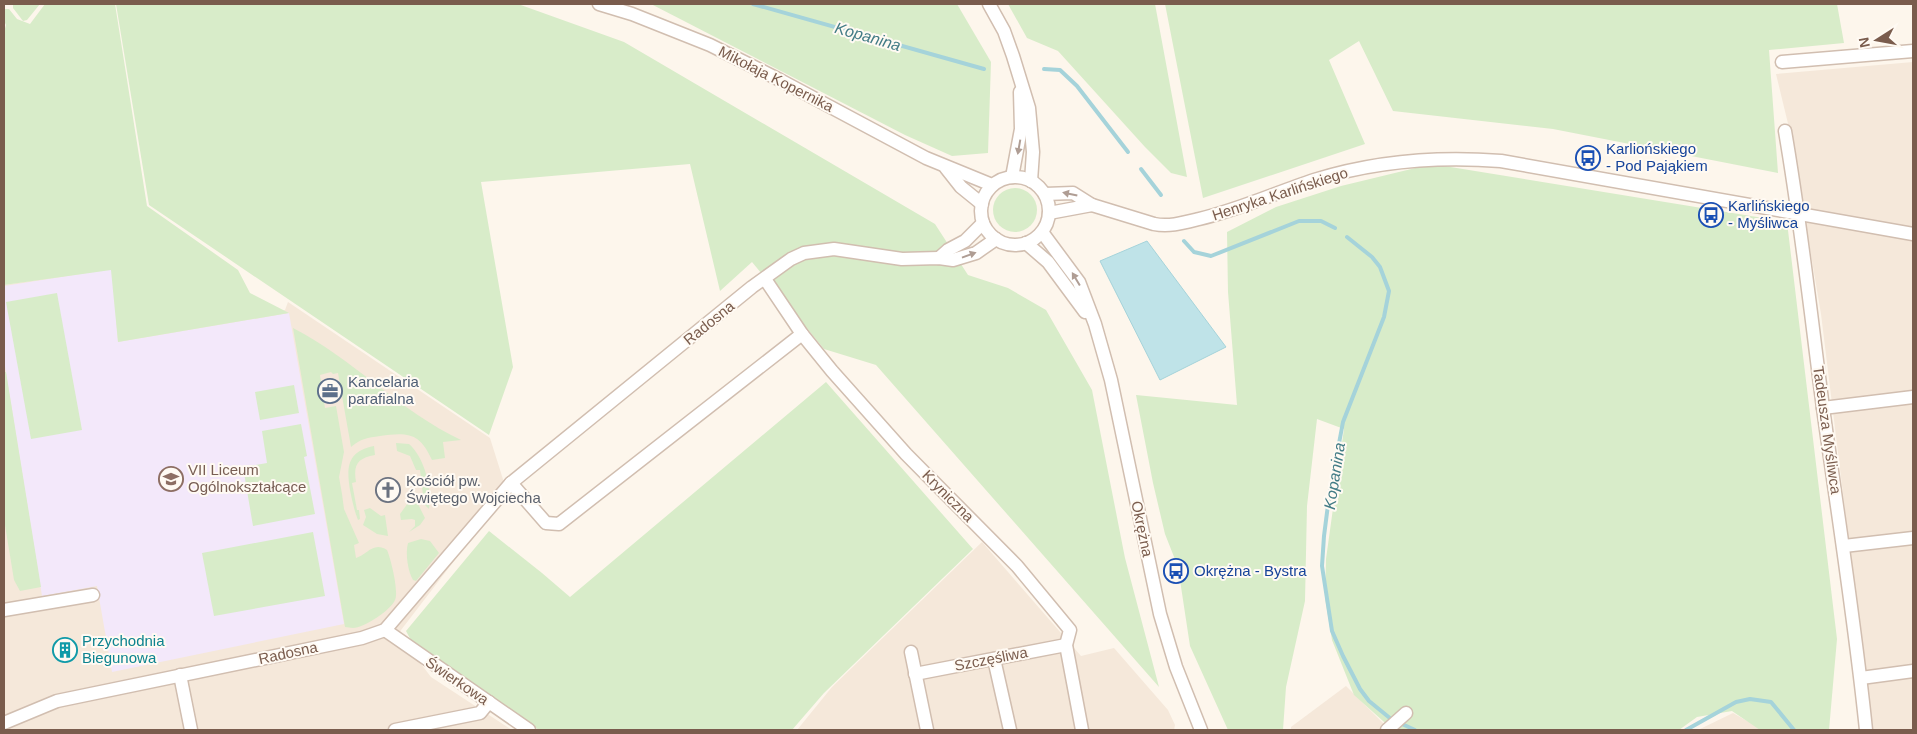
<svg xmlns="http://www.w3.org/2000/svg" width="1917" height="734" viewBox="0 0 1917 734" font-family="Helvetica,sans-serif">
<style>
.residential{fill:#f5e8da}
.education{fill:#f3e8fa}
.green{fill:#d8ecc9}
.water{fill:#bfe3e8;stroke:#a5d3da}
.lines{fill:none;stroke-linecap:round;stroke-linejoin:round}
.stream{stroke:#a5d3da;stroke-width:4}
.minor-casing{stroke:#d1beb0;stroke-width:15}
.minor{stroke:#fff;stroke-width:12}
.oneway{fill:#af9d94}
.labels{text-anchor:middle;stroke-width:4;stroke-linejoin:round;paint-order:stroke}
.street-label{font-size:15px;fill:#7a5c4d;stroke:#fffaf3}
.transit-label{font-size:15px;fill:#164399;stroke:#fffaf3;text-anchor:start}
.service-label{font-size:15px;fill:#4e5e75;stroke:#fffaf3;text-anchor:start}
.education-label{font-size:15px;fill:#785e54;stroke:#fffaf3;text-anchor:start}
.worship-label{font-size:15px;fill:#5b616d;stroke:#fffaf3;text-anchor:start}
.culture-label{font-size:15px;fill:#0d838f;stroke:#fffaf3;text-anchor:start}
.water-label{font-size:16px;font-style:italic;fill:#437c86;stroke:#fffaf3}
</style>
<rect width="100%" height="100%" fill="#fdf6ec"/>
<g class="residential">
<polygon points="1913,62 1913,730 1872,730 1821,314 1791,136 1776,74"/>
<polygon points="113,268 119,341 285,310 288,302 490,438 507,492 398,634 431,677 512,730 4,730 4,285"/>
<polygon points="982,542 1081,656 1114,648 1168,710 1175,725 1174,730 797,730 832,687"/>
<polygon points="1346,686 1390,730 1291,730 1291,727"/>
<polygon points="1733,713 1763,730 1698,730"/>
</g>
<polygon class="education" points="112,269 118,342 289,313 344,624 112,672 97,586 42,596 4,360 4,286"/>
<g class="green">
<polygon points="13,4 40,4 27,20 23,21 13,8"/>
<path d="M45 4H115L147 206 238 270 250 293 289 313 118 342 111 270 4 285C4 273 6 260 4 249V32L6 25 4 21V9H9L17 19 30 24Z"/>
<polygon points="116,4 518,4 624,42 935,224 968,275 1008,288 1046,310 1092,390 1125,558 1159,687 876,365 824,349 752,262 720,291 690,164 481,182 513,367 489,435 149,205"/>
<polygon points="651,4 957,4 991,62 988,153 952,156 905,135"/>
<polygon points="1008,4 1155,4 1187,177 1171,173 1145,147 1058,51 1027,38"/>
<polygon points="1165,4 1837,4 1844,43 1769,50 1778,173 1553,129 1393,111 1359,41 1329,60 1365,144 1203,198"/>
<polygon points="1432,164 1787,222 1837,639 1829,730 1760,730 1732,711 1697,717 1679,730 1393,730 1354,695 1332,640 1325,598 1326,559 1344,429 1317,419 1307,506 1305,601 1286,687 1283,730 1228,730 1190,646 1178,567 1165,534 1153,483 1136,395 1237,405 1228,292 1227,232 1276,207 1341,186"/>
<circle cx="1015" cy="210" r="22"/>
<polygon points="57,293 82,430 31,439 6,302"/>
<path d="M293 328C353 359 400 411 461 440L443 442 445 458 432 460C420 433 408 432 380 436 367 438 362 438 351 447L338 373 333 374 331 372 320 375 325 408 336 406 344 452 339 477 342 494 344 509 359 543 354 545 356 558C367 555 373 541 387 550 391 559 399 592 395 600 391 610 364 628 353 628 350 628 348 627 345 627Z"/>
<polygon points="4,372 6,372 41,587 20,591 14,580 4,519"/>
<polygon points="826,382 973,549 824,693 792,730 539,730 413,644 406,631 489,531 542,573 570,597"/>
<polygon points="294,385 299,413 260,420 255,392"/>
<polygon points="301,424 307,456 304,457 315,514 253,526 243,467 267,463 262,431"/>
<path d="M396 443 409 444C425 458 432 489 429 509L424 504 420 470H416L410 456 397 451Z"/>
<path d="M374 446 375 455C358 458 353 464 356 482L352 483 357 510H359L360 519 358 520C354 510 352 500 350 490 346 466 348 451 374 446Z"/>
<polygon points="417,502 425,518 420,525 409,532 415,526 415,520 412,519 401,520 400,514 408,503"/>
<polygon points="370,508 381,516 385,515 388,536 377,534 363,525 366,517 364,510"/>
<polygon points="313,532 325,596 214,616 202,553"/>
<path d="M421 539 430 541 439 553 416 581 413 580C408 572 405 553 408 543Z"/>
</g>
<polygon class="water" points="1147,241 1226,347 1160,380 1100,261"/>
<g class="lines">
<g class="stream">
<polyline points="753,4 984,69"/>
<polyline points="1044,69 1060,70 1077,86 1128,152"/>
<polyline points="1141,169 1161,195"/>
<polyline points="1347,237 1372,257 1380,267 1389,291 1384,317 1343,422 1329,497 1324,536 1322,566 1332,631 1343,656 1360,689 1369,701 1391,719"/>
<polyline points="1184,241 1194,252 1211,256 1299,221 1321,221 1335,228"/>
<polyline points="1402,724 1415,730"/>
<polyline points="1686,730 1736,702 1750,699 1771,702 1794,730"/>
</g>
<defs>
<g id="minor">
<polyline points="599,4 632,14 710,45 780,80 926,158 992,185"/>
<polyline points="989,4 1004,31 1013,56 1029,108 1033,152 1031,181"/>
<polyline points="1782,62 1913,51"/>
<path d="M1785 131C1801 223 1811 316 1823 408 1838 516 1855 622 1866 730"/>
<polyline points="946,168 961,187 982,204"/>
<circle cx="1015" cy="211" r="34"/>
<polyline points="1012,177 1021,129 1020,92"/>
<path d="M1045 194 1073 193 1092 205 1154 224C1169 227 1183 223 1199 219 1238 210 1275 193 1314 180 1375 161 1437 156 1501 161L1913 234"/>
<polyline points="1049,213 1092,205"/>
<polyline points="1042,232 1079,282 1095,324 1111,380 1160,614 1176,667 1201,730"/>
<polyline points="1026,243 1048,262 1085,312"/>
<polyline points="939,258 948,250 965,241 983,223"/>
<polyline points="765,279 802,334 832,371 906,454 1017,566 1070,630 1066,645 1082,730"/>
<polyline points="1823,408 1913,397"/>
<polyline points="511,483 546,523 559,524 802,334"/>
<polyline points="1844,546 1913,538"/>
<polyline points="4,610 93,595"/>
<polyline points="385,630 529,730"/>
<polyline points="911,652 927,730"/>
<polyline points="994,659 1010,730"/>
<polyline points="915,674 1066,645"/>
<polyline points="180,675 191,730"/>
<polyline points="1861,678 1913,671"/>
<polyline points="4,723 57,701 362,638 385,630 511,483 752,287 791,259 804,253 834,249 902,259 939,258 953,260 976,253 996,239"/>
<polyline points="395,730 480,713 489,702"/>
<polyline points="1387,730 1406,713"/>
</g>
</defs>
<use href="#minor" class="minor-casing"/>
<use href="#minor" class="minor"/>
</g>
<defs><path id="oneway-solid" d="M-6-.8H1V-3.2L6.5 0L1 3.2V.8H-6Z" transform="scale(1.25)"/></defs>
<g class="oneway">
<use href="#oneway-solid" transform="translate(1019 147) rotate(100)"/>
<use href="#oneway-solid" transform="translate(1070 194) rotate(-168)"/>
<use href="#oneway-solid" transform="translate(969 255) rotate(-20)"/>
<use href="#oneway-solid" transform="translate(1076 279) rotate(-121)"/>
</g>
<defs>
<symbol id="bus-ring" viewBox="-11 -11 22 22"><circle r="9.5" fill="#fffaf3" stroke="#1a4fb4" stroke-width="1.5"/><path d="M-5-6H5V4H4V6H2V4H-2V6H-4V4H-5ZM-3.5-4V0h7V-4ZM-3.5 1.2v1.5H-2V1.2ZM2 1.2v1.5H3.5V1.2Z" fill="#1a4fb4"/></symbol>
<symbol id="office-ring" viewBox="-11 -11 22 22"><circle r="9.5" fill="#fffaf3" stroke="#5c6f8a" stroke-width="1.5"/><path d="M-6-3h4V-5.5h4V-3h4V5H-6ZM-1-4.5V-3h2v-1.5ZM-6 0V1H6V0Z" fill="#5c6f8a"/></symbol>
<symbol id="school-ring" viewBox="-11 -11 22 22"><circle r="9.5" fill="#fffaf3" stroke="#8d6e63" stroke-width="1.5"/><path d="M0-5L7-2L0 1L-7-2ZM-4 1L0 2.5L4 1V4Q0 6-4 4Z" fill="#8d6e63"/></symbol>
<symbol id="church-ring" viewBox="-11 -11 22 22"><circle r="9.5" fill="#fffaf3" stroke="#6b7280" stroke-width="1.5"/><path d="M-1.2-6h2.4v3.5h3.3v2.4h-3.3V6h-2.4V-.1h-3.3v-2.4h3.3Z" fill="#6b7280"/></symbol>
<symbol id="building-ring" viewBox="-11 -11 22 22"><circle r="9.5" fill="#fffaf3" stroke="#0f9aa8" stroke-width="1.5"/><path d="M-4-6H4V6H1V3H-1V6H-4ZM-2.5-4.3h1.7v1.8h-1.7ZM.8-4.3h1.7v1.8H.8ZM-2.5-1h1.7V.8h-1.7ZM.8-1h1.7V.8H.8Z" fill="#0f9aa8"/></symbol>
</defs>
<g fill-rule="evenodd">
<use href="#bus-ring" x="1574" y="144" width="28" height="28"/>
<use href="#bus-ring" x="1697" y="201" width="28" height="28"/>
<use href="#office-ring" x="316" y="377" width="28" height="28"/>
<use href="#school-ring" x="157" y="465" width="28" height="28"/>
<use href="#church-ring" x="374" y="476" width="28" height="28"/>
<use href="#bus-ring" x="1162" y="557" width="28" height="28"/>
<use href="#building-ring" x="51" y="636" width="28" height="28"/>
</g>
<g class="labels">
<g class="street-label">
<text transform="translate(776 79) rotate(27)" y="5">Mikołaja Kopernika</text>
<text transform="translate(1280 194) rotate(-18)" y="5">Henryka Karlińskiego</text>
<text transform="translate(709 323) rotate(-39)" y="5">Radosna</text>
<text transform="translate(1827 430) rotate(82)" y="5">Tadeusza Myśliwca</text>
<text transform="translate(948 496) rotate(45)" y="5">Kryniczna</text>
<text transform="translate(1142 529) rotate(78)" y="5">Okrężna</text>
<text transform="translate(288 653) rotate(-12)" y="5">Radosna</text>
<text transform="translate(991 659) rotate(-11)" y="5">Szczęśliwa</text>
<text transform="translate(457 681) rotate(34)" y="5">Świerkowa</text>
</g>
<g class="transit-label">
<text x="1606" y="154">Karliońskiego<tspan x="1606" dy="17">- Pod Pająkiem</tspan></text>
<text x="1728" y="211">Karlińskiego<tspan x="1728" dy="17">- Myśliwca</tspan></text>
<text x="1194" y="576">Okrężna - Bystra</text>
</g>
<g class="service-label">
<text x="348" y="387">Kancelaria<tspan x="348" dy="17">parafialna</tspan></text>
</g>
<g class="education-label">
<text x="188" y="475">VII Liceum<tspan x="188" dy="17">Ogólnokształcące</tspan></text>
</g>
<g class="worship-label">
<text x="406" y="486">Kościół pw.<tspan x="406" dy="17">Świętego Wojciecha</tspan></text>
</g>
<g class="culture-label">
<text x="82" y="646">Przychodnia<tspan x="82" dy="17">Biegunowa</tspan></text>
</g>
<g class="water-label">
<text transform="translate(868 36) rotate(16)" y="6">Kopanina</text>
<text transform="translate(1334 476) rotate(-81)" y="6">Kopanina</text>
</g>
</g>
<rect width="1917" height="734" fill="none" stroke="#7a5c4d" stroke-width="10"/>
<g transform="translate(1877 40) rotate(259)" stroke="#fffaf3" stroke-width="4" paint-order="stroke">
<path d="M0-4L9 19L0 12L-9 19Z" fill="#7a5c4d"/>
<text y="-8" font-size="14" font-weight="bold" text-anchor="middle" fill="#7a5c4d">N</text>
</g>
</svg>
